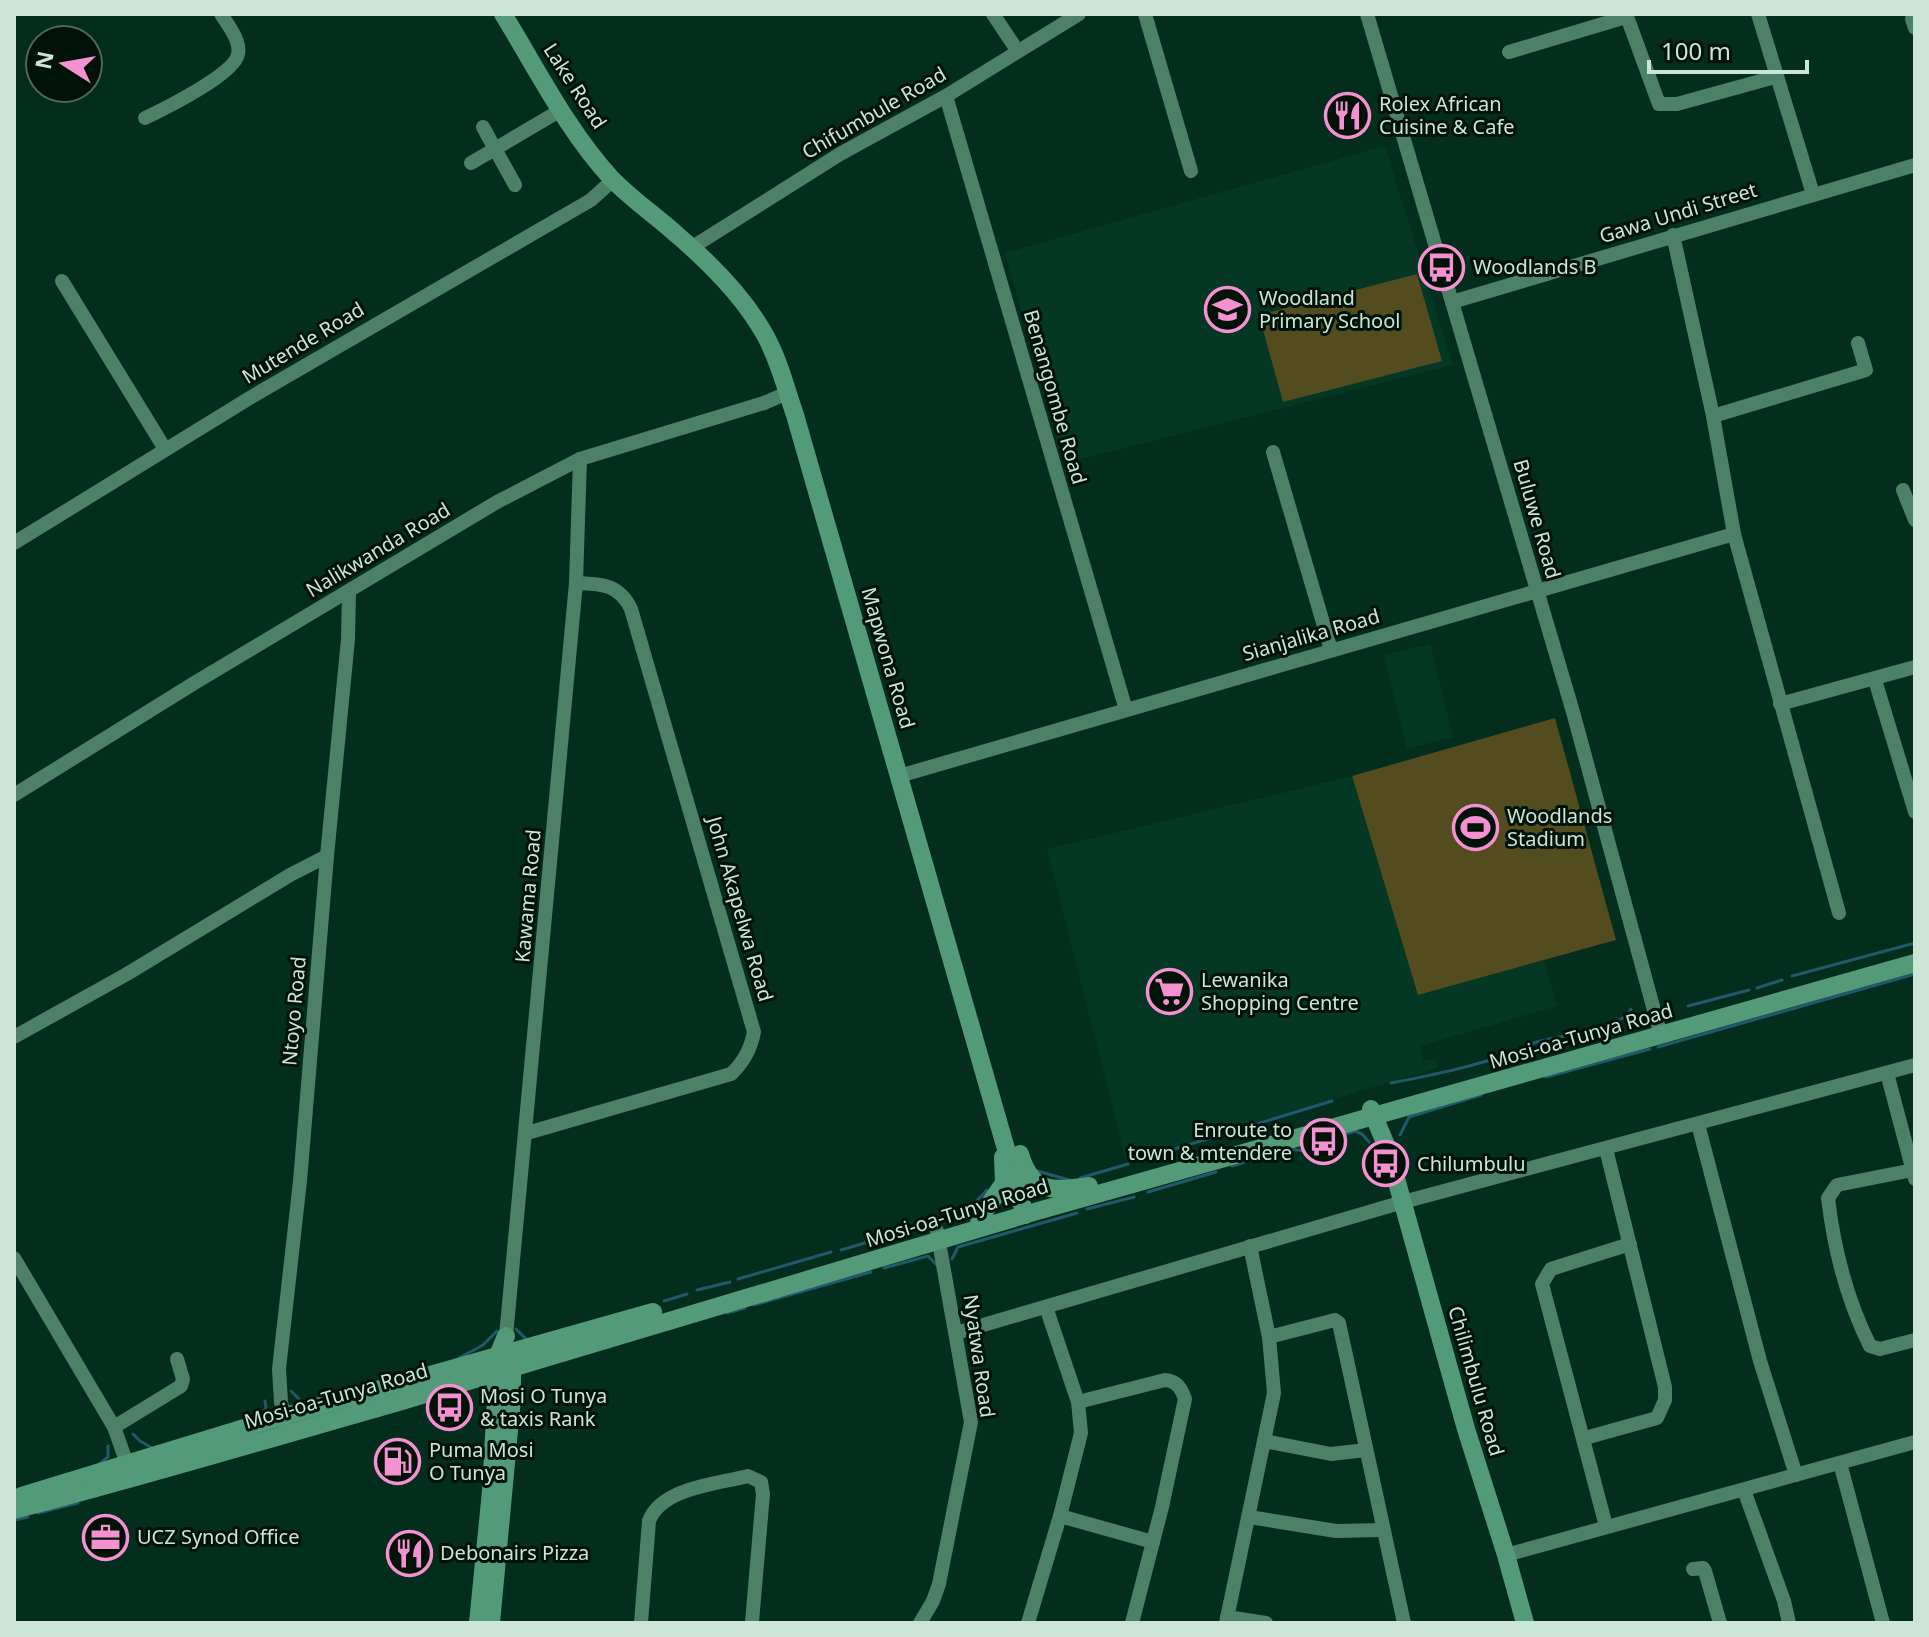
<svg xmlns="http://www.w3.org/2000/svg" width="1929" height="1637" viewBox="0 0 1929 1637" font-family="'Noto Sans',sans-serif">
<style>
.built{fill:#043824}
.green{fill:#534c1e}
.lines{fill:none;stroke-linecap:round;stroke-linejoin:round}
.stream{stroke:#21596a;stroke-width:3}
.minor{stroke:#4c8067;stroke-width:14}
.major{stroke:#539a78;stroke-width:18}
.labels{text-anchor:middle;stroke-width:6;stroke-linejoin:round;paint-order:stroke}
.street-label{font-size:20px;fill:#cbe6d7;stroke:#011209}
.poi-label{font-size:20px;fill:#cbe6d7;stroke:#011209;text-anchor:start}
</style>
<rect width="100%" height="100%" fill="#032d1c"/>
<g class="built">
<polygon points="1385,146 1453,365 1065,463 1005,253"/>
<polygon points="1430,644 1453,737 1407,749 1384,655"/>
<polygon points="1352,776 1418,995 1544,960 1557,1006 1420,1046 1424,1061 1435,1059 1438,1068 1126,1161 1047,849"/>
</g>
<g class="green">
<polygon points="1417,274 1442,361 1283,402 1259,315"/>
<polygon points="1555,718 1616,940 1418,995 1352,776"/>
</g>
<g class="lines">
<g class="stream">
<polyline points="1792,976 1915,943"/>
<polyline points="1757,988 1782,980"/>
<polyline points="1688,1006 1749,990"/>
<polyline points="1658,1047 1915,974"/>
<polyline points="1546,1077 1650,1049"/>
<path d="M1391 1083C1433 1075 1477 1066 1517 1051 1523 1049 1528 1045 1534 1043 1559 1034 1617 1033 1631 1009"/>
<polyline points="1400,1135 1409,1117 1481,1095"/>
<polyline points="1161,1153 1332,1101"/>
<polyline points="1232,1166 1290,1149 1305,1151 1336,1143 1346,1134 1355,1131 1362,1134 1369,1142"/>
<polyline points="1034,1170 1069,1180"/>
<polyline points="1080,1178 1128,1164"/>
<polyline points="1148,1192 1216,1172"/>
<polyline points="1087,1209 1134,1197"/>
<polyline points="841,1250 956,1216 971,1207 987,1190"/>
<polyline points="952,1259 958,1247 1077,1213"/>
<polyline points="884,1268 928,1256 938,1266"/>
<polyline points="738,1279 831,1252"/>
<polyline points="697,1290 730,1282"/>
<polyline points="664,1301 687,1294"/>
<polyline points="754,1305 871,1272"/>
<polyline points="727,1313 745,1308"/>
<polyline points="516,1329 528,1341"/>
<polyline points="459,1358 483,1345 497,1331"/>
<polyline points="291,1391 303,1403"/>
<polyline points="262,1414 266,1408 265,1401"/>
<polyline points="133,1434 140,1441 152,1448"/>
<polyline points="98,1465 108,1457 108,1446"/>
<polyline points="38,1513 78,1503"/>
<polyline points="14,1520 28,1517"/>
</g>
<g class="minor">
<polyline points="993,14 1017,50"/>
<polyline points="1145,14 1191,171"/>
<polyline points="1367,14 1573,712 1661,1036"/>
<polyline points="1626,14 1659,104 1677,104 1775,77"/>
<polyline points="1758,14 1813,194"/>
<polyline points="1912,19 1915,28"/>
<polyline points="1509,52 1626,17"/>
<polyline points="946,96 1126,710"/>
<path d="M145 118C164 109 235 74 238 54 241 41 228 25 221 14"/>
<polyline points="483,127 515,185"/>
<polyline points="471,163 561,110"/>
<polyline points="1673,235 1713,416 1734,534 1839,913"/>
<polyline points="691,248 840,154 946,96 1079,14"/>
<polyline points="62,281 165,449"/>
<polyline points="1452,302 1915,165"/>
<polyline points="1713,416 1866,370 1858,343"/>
<polyline points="1273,452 1331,650"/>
<polyline points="1903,490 1915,520"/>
<polyline points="14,543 253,396 591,200 613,180"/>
<polyline points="1875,680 1915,812"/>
<polyline points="1780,704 1915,667"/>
<polyline points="899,776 1734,534"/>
<polyline points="14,795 196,682 497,502 580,459 764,403 787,393"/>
<polyline points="14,1037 127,974 290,875 327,856"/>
<polyline points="1887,1073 1915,1179"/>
<polyline points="1698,1124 1760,1361 1796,1475"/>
<path d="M527 1133 731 1074C743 1063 751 1048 754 1032L631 609C619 584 602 584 576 583"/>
<path d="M1913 1170 1837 1185 1828 1198C1834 1249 1847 1300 1870 1346L1880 1349 1915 1340"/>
<polyline points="14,1258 114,1427 130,1472"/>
<polyline points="956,1333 1403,1202 1915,1065"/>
<polyline points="506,1336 576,583 580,459"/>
<polyline points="1269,1337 1335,1320 1339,1323 1404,1623"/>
<path d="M1078 1402 1165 1380C1177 1381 1181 1388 1185 1399L1162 1507 1132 1623"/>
<polyline points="286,1424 281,1402 279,1369 300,1181 327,856 348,639 349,592"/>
<polyline points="114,1427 181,1386 183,1379 177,1359"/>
<polyline points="1585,1438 1657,1418 1665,1400 1665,1387 1606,1149"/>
<polyline points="1264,1441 1331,1454 1366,1450"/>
<polyline points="1840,1463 1883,1623"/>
<polyline points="1744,1490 1784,1601 1789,1623"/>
<polyline points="1060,1516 1153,1542"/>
<polyline points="1249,1517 1336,1531 1383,1530"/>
<polyline points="1606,1526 1542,1284 1551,1269 1630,1244"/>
<polyline points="1506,1555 1915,1442"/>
<polyline points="1693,1569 1703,1568 1705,1571 1720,1623"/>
<polyline points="1227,1617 1266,1623"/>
<path d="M641 1623 649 1521C661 1488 717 1484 748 1476L761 1482 763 1494 752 1622"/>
<polyline points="920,1623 933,1601 939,1584 971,1422 937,1231"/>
<polyline points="1028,1623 1060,1516 1081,1433 1078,1402 1046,1307"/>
<polyline points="1226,1623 1274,1393 1269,1337 1250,1246"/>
</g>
<g class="major">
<path d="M503 14C537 69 567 130 611 178 631 199 655 215 676 234 709 262 744 297 765 335 779 360 786 389 795 415L1025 1215"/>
<polyline points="1371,1109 1388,1150 1466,1429 1506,1555 1525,1623"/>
<path d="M1020 1154C1032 1194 1052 1191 1089 1186"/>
<polyline points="979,1219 1004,1183 1003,1157"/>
<polyline points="21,1496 274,1419 653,1312"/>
<path d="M14 1510C142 1477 268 1439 395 1403L1034 1212 1915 963"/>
<polyline points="478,1623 491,1491 496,1399 495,1373 497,1358 506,1336"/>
<polyline points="491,1623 512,1399 512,1358"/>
</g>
</g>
<defs>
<symbol id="restaurant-ring" viewBox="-11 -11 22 22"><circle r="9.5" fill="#011209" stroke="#f590d1" stroke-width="1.5"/><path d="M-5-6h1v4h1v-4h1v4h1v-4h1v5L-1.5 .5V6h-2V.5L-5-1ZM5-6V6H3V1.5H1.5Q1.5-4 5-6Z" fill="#f590d1"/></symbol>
<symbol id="bus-ring" viewBox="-11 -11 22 22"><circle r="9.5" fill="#011209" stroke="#f590d1" stroke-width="1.5"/><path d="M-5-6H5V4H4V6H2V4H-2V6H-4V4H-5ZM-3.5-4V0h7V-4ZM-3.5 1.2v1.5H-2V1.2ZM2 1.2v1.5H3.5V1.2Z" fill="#f590d1"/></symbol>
<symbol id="school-ring" viewBox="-11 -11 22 22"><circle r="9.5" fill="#011209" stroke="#f590d1" stroke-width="1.5"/><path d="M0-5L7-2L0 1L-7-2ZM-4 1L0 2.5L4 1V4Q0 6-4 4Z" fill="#f590d1"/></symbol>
<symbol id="stadium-ring" viewBox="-11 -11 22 22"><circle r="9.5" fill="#011209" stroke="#f590d1" stroke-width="1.5"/><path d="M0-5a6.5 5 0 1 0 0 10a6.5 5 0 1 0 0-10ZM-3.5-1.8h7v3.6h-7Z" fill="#f590d1"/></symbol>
<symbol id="supermarket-ring" viewBox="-11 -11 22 22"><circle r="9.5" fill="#011209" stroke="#f590d1" stroke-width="1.5"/><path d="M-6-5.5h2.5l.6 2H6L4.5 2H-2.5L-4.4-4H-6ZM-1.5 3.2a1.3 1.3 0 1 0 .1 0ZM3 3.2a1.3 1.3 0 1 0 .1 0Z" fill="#f590d1"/></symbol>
<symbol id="fuel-ring" viewBox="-11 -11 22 22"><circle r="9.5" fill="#011209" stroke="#f590d1" stroke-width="1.5"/><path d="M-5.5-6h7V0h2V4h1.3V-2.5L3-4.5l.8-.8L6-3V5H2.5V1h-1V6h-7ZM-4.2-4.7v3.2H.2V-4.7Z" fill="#f590d1"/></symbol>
<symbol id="office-ring" viewBox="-11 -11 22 22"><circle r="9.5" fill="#011209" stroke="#f590d1" stroke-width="1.5"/><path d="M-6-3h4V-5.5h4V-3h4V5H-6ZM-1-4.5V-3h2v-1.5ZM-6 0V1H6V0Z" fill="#f590d1"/></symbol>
</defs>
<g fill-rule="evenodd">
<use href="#restaurant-ring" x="1322" y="90" width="51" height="51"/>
<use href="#bus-ring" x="1416" y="242" width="51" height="51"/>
<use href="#school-ring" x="1202" y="284" width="51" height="51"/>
<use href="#stadium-ring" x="1450" y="802" width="51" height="51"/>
<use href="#supermarket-ring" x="1144" y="966" width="51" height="51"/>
<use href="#bus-ring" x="1298" y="1116" width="51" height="51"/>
<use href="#bus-ring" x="1360" y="1138" width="51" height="51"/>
<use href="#bus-ring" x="424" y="1382" width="51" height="51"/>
<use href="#fuel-ring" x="372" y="1436" width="51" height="51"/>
<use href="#office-ring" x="80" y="1512" width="51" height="51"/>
<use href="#restaurant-ring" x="384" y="1528" width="51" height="51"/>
</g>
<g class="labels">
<g class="street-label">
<text transform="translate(575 86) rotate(57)" y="7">Lake Road</text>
<text transform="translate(874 113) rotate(-30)" y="7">Chifumbule Road</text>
<text transform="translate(1678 213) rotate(-17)" y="7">Gawa Undi Street</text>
<text transform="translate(303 343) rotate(-31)" y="7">Mutende Road</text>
<text transform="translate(1055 397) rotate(74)" y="7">Benangombe Road</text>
<text transform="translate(1537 519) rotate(74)" y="7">Buluwe Road</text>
<text transform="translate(378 550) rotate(-31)" y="7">Nalikwanda Road</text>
<text transform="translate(1311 635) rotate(-16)" y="7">Sianjalika Road</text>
<text transform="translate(888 658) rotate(74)" y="7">Mapwona Road</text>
<text transform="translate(528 896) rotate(-85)" y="7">Kawama Road</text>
<text transform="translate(740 909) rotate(74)" y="7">John Akapelwa Road</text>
<text transform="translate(294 1011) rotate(-85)" y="7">Ntoyo Road</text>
<text transform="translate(1581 1036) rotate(-16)" y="7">Mosi-oa-Tunya Road</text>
<text transform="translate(957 1213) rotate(-17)" y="7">Mosi-oa-Tunya Road</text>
<text transform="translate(979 1356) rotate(82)" y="7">Nyatwa Road</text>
<text transform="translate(1476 1381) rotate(74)" y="7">Chilimbulu Road</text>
<text transform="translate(336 1396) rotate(-16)" y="7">Mosi-oa-Tunya Road</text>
</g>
<g class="poi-label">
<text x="1379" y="111">Rolex African<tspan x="1379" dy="23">Cuisine &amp; Cafe</tspan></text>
<text x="1473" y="274">Woodlands B</text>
<text x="1259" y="305">Woodland<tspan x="1259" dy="23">Primary School</tspan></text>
<text x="1507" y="823">Woodlands<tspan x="1507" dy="23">Stadium</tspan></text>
<text x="1201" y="987">Lewanika<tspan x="1201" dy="23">Shopping Centre</tspan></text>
<text x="1292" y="1137" text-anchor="end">Enroute to<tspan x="1292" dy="23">town &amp; mtendere</tspan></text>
<text x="1417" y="1171">Chilumbulu</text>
<text x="480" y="1403">Mosi O Tunya<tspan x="480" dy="23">&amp; taxis Rank</tspan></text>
<text x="429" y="1457">Puma Mosi<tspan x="429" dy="23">O Tunya</tspan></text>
<text x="137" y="1544">UCZ Synod Office</text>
<text x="440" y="1560">Debonairs Pizza</text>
</g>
</g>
<rect width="1929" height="1637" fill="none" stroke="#cbe6d7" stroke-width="32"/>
<g transform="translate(64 64) rotate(281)"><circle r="38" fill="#011209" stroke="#52675b" stroke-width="2"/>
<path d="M0-6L14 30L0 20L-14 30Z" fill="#f590d1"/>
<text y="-12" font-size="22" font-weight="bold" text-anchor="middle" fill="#cbe6d7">N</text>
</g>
<path d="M1649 60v12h158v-12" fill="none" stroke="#cbe6d7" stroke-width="4"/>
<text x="1661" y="60" font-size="24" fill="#cbe6d7" stroke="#011209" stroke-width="6" paint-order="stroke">100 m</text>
</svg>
